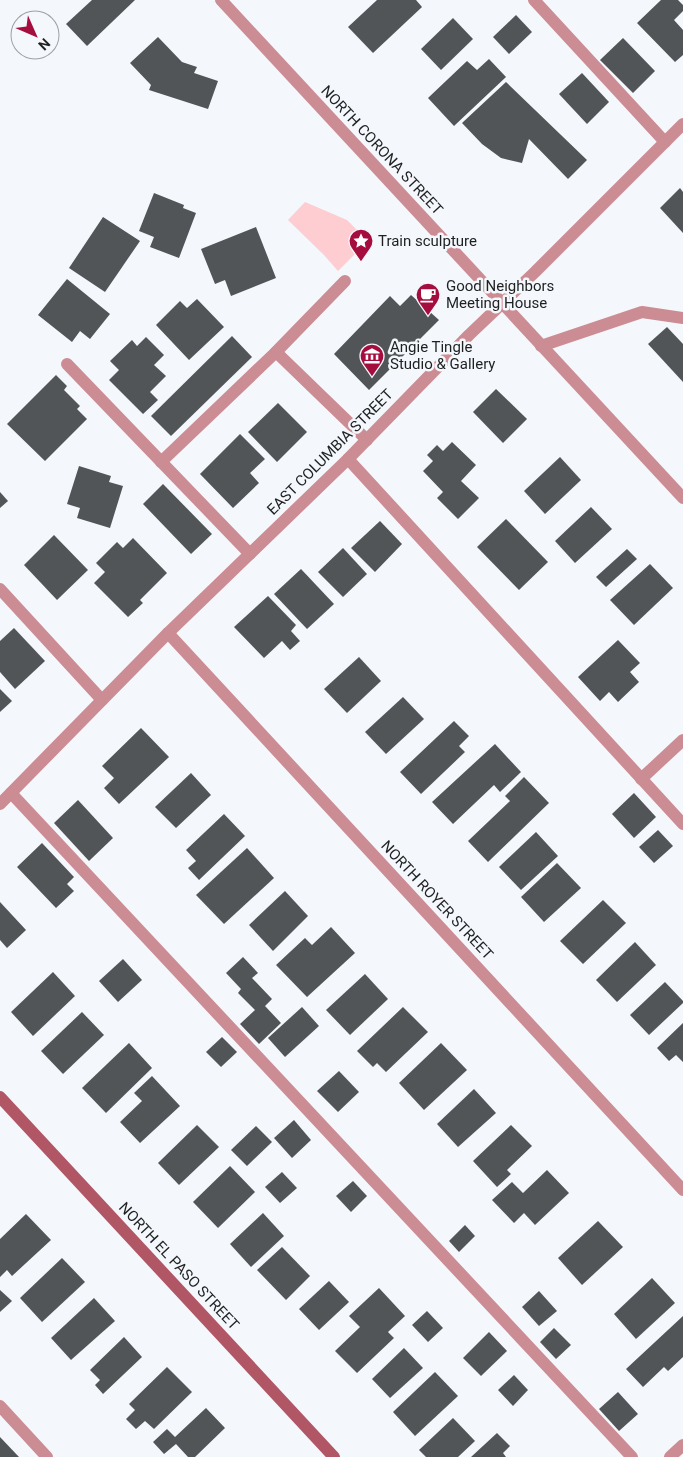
<svg xmlns="http://www.w3.org/2000/svg" width="683" height="1457" viewBox="0 0 683 1457" font-family="Roboto,sans-serif">
<style>
.green{fill:#fdcdd2}
.building{fill:#525558}
.lines{fill:none;stroke-linecap:round;stroke-linejoin:round}
.lane{stroke:#cc8c93;stroke-width:12}
.street{stroke:#cc8c93;stroke-width:12}
.secondary{stroke:#b15665;stroke-width:12}
.labels{text-anchor:middle;stroke-width:5;stroke-linejoin:round;paint-order:stroke}
.street-label{font-size:15px;fill:#1e2021;stroke:#f4f7fb}
.poi-label{font-size:15px;fill:#1e2021;stroke:#f4f7fb;text-anchor:start}
</style>
<rect width="100%" height="100%" fill="#f4f7fb"/>
<polygon class="green" points="305,202 347,220 368,241 338,271 324,255 288,220"/>
<g class="building">
<polygon points="92,0 135,0 87,46 66,24"/>
<polygon points="377,0 416,0 422,7 373,53 348,27"/>
<polygon points="661,0 678,0 683,5 683,11 674,20 683,30 683,55 675,62 637,23"/>
<polygon points="516,15 532,32 509,54 493,37"/>
<polygon points="453,18 473,39 441,70 421,49"/>
<polygon points="158,37 182,62 197,67 194,73 218,81 208,109 149,90 151,85 130,63"/>
<polygon points="623,38 655,71 633,93 600,60"/>
<polygon points="489,59 506,77 454,126 428,98 467,61 477,70"/>
<polygon points="582,73 609,102 587,124 559,94"/>
<polygon points="506,82 587,160 568,179 529,139 522,163 501,158 482,144 462,123"/>
<polygon points="680,188 683,192 683,233 660,208"/>
<polygon points="154,193 184,205 183,208 196,213 179,258 150,247 154,237 139,231"/>
<polygon points="103,217 140,241 105,292 69,268"/>
<polygon points="256,227 276,278 231,296 225,280 215,284 201,249"/>
<polygon points="67,279 110,314 90,339 80,331 72,342 38,315"/>
<polygon points="411,295 439,320 369,390 334,354 390,296 400,306"/>
<polygon points="197,299 224,327 189,360 156,325 180,301 187,308"/>
<polygon points="667,327 683,344 683,382 648,344"/>
<polygon points="232,336 252,357 171,436 151,416"/>
<polygon points="146,337 164,355 154,365 166,376 150,392 158,400 143,414 109,380 119,370 110,361 132,340 137,346"/>
<polygon points="56,375 67,386 64,390 80,406 77,409 87,419 45,461 7,424"/>
<polygon points="496,389 527,419 503,443 473,412"/>
<polygon points="278,403 307,432 277,462 248,432"/>
<polygon points="240,434 265,459 250,473 259,483 233,508 200,474"/>
<polygon points="452,442 476,465 461,481 479,498 458,519 437,498 443,492 423,471 433,461 427,455 437,445 443,451"/>
<polygon points="560,457 581,480 545,514 524,491"/>
<polygon points="79,466 111,476 109,482 123,486 110,528 77,518 80,508 67,504"/>
<polygon points="163,484 212,534 191,554 143,504"/>
<polygon points="0,492 8,501 0,508"/>
<polygon points="591,507 612,529 575,563 555,541"/>
<polygon points="506,519 548,562 519,590 477,547"/>
<polygon points="380,521 402,544 375,572 351,548"/>
<polygon points="54,535 88,570 57,600 24,565"/>
<polygon points="133,538 167,573 140,600 143,603 128,617 94,583 105,572 96,563 117,542 123,548"/>
<polygon points="343,548 367,574 343,597 318,572"/>
<polygon points="627,549 637,559 606,587 596,577"/>
<polygon points="650,564 673,588 634,625 610,600"/>
<polygon points="301,569 334,604 307,629 274,594"/>
<polygon points="268,596 296,625 291,631 300,641 290,650 282,641 264,658 234,627"/>
<polygon points="14,628 45,661 15,689 0,672 0,641"/>
<polygon points="618,640 640,663 630,672 639,682 618,702 609,692 600,701 578,677"/>
<polygon points="359,657 381,681 347,713 324,689"/>
<polygon points="0,689 12,701 0,712"/>
<polygon points="403,697 424,719 386,754 365,732"/>
<polygon points="454,721 469,736 459,746 465,752 421,794 400,772"/>
<polygon points="141,728 169,757 119,804 104,788 114,778 102,766"/>
<polygon points="495,744 521,772 500,792 494,785 453,824 432,802"/>
<polygon points="191,773 211,795 176,828 155,807"/>
<polygon points="524,777 549,803 488,862 468,841 510,801 505,796"/>
<polygon points="634,793 656,817 634,838 612,814"/>
<polygon points="78,800 113,838 89,861 54,823"/>
<polygon points="224,814 245,836 199,880 188,868 196,861 186,850"/>
<polygon points="658,830 673,846 654,863 639,847"/>
<polygon points="536,832 558,856 521,890 499,867"/>
<polygon points="42,843 74,877 67,884 74,891 56,908 17,867"/>
<polygon points="247,848 274,878 224,924 196,895"/>
<polygon points="557,863 581,888 544,922 521,897"/>
<polygon points="285,891 308,916 273,951 249,925"/>
<polygon points="603,900 626,923 583,964 560,941"/>
<polygon points="0,902 26,930 7,948 0,940"/>
<polygon points="331,927 355,953 307,997 276,965 305,938 312,945"/>
<polygon points="635,942 656,965 617,1002 596,980"/>
<polygon points="243,957 258,973 252,978 272,999 265,1006 281,1023 259,1044 240,1024 255,1010 238,993 241,989 226,973"/>
<polygon points="123,959 142,980 118,1002 99,981"/>
<polygon points="53,972 75,996 33,1036 11,1012"/>
<polygon points="365,974 388,999 350,1035 326,1010"/>
<polygon points="665,982 683,1001 683,1003 649,1035 630,1015"/>
<polygon points="302,1007 319,1026 285,1057 268,1038"/>
<polygon points="403,1007 428,1032 386,1072 377,1063 373,1067 357,1051"/>
<polygon points="82,1012 104,1035 63,1074 41,1051"/>
<polygon points="683,1023 683,1062 676,1055 669,1061 657,1048"/>
<polygon points="222,1037 237,1052 221,1067 206,1052"/>
<polygon points="129,1043 152,1068 106,1113 82,1088"/>
<polygon points="441,1043 467,1070 424,1110 399,1083"/>
<polygon points="339,1071 359,1092 338,1112 317,1091"/>
<polygon points="152,1076 180,1106 140,1143 120,1122 142,1101 134,1093"/>
<polygon points="474,1089 496,1113 458,1147 437,1124"/>
<polygon points="294,1120 311,1140 292,1158 274,1138"/>
<polygon points="197,1125 219,1147 179,1185 158,1163"/>
<polygon points="511,1125 532,1146 507,1170 511,1174 497,1187 473,1161"/>
<polygon points="256,1126 272,1142 247,1166 231,1150"/>
<polygon points="230,1166 255,1192 218,1228 193,1202"/>
<polygon points="547,1170 569,1193 535,1225 524,1213 514,1223 492,1200 512,1182 523,1193"/>
<polygon points="282,1172 297,1188 280,1203 265,1187"/>
<polygon points="353,1181 367,1196 351,1212 336,1196"/>
<polygon points="263,1213 284,1236 251,1267 230,1244"/>
<polygon points="26,1214 51,1240 12,1276 7,1270 0,1277 0,1239"/>
<polygon points="598,1221 623,1247 582,1285 558,1258"/>
<polygon points="465,1225 475,1236 459,1252 449,1241"/>
<polygon points="282,1247 310,1276 286,1300 257,1270"/>
<polygon points="62,1258 85,1282 42,1322 20,1298"/>
<polygon points="652,1278 675,1303 636,1339 614,1314"/>
<polygon points="329,1281 349,1302 319,1330 299,1309"/>
<polygon points="379,1288 405,1316 388,1332 394,1338 357,1373 335,1351 360,1327 349,1316"/>
<polygon points="0,1290 12,1301 0,1312"/>
<polygon points="539,1291 557,1311 539,1326 522,1307"/>
<polygon points="94,1298 115,1321 71,1360 51,1338"/>
<polygon points="427,1311 443,1328 428,1342 412,1325"/>
<polygon points="683,1316 683,1357 668,1371 664,1367 643,1387 626,1369"/>
<polygon points="554,1328 571,1345 556,1359 540,1342"/>
<polygon points="489,1332 507,1351 481,1376 463,1358"/>
<polygon points="124,1337 142,1357 103,1394 95,1385 100,1380 90,1370"/>
<polygon points="404,1348 423,1368 390,1398 372,1379"/>
<polygon points="167,1367 192,1392 154,1429 145,1421 136,1429 126,1419 135,1410 129,1404"/>
<polygon points="435,1372 458,1396 415,1436 393,1412"/>
<polygon points="514,1375 528,1390 513,1406 498,1390"/>
<polygon points="618,1392 638,1414 619,1431 599,1409"/>
<polygon points="206,1408 225,1428 195,1457 188,1457 176,1444 164,1454 153,1442 167,1429 175,1437"/>
<polygon points="453,1418 475,1441 458,1457 426,1457 419,1450"/>
<polygon points="497,1433 510,1446 503,1453 506,1457 471,1457"/>
<polygon points="0,1437 19,1457 0,1457"/>
</g>
<g class="lines">
<g class="lane">
<polyline points="534,0 665,142"/>
<polyline points="541,346 642,312 683,318"/>
<polyline points="276,352 345,281"/>
<polyline points="348,459 683,824"/>
<polyline points="11,793 632,1457"/>
<polyline points="0,1406 47,1457"/>
</g>
<g class="street">
<polyline points="221,0 683,498"/>
<polyline points="67,364 250,554"/>
<polyline points="161,462 276,352 367,440"/>
<polyline points="0,589 102,700"/>
<polyline points="168,633 683,1190"/>
<polyline points="641,779 683,740"/>
<polyline points="0,804 168,633 348,459 469,335 535,272 683,124"/>
<polyline points="670,1457 683,1445"/>
</g>
<polyline class="secondary" points="0,1097 334,1457"/>
</g>
<defs>
<symbol id="sight-pin" viewBox="-11 -11 22 30"><path d="M0 17L-7.5 6A9.5 9.5 0 1 1 7.5 6Z" fill="#a60d3f" stroke="#f4f7fb"/><path d="M0-6L1.8-2.2L6-1.7L2.9 1.2L3.7 5.4L0 3.3L-3.7 5.4L-2.9 1.2L-6-1.7L-1.8-2.2Z" fill="#fff"/></symbol>
<symbol id="cafe-pin" viewBox="-11 -11 22 30"><path d="M0 17L-7.5 6A9.5 9.5 0 1 1 7.5 6Z" fill="#a60d3f" stroke="#f4f7fb"/><path d="M-5.5-4.5H6V0H3Q3 3.5 0 3.5H-2.5Q-5.5 3.5-5.5 0ZM3-3.2v2h1.7v-2ZM-6 4.5H4V6H-6Z" fill="#fff"/></symbol>
<symbol id="museum-pin" viewBox="-11 -11 22 30"><path d="M0 17L-7.5 6A9.5 9.5 0 1 1 7.5 6Z" fill="#a60d3f" stroke="#f4f7fb"/><path d="M0-6L6-3V-2H-6V-3ZM-5-1h2V3h-2ZM-1-1h2V3h-2ZM3-1h2V3H3ZM-6 4H6V6H-6Z" fill="#fff"/></symbol>
</defs>
<g fill-rule="evenodd">
<use href="#sight-pin" x="347" y="227" width="28" height="38"/>
<use href="#cafe-pin" x="414" y="281" width="28" height="38"/>
<use href="#museum-pin" x="358" y="342" width="28" height="38"/>
</g>
<g class="labels">
<g class="street-label">
<text transform="translate(382 150) rotate(47)" y="5">NORTH CORONA STREET</text>
<text transform="translate(330 452) rotate(-45)" y="5">EAST COLUMBIA STREET</text>
<text transform="translate(437 900) rotate(47)" y="5">NORTH ROYER STREET</text>
<text transform="translate(179 1266) rotate(47)" y="5">NORTH EL PASO STREET</text>
</g>
<g class="poi-label">
<text x="378" y="246">Train sculpture</text>
<text x="446" y="291">Good Neighbors<tspan x="446" dy="17">Meeting House</tspan></text>
<text x="390" y="352">Angie Tingle<tspan x="390" dy="17">Studio &amp; Gallery</tspan></text>
</g>
</g>
<g transform="translate(35 35) rotate(135)"><circle r="24" fill="#f4f7fb" stroke="#9ea1a4"/>
<path d="M0-4L9 19L0 12L-9 19Z" fill="#a60d3f"/>
<text y="-8" font-size="14" font-weight="bold" text-anchor="middle" fill="#1e2021">N</text>
</g>
</svg>
